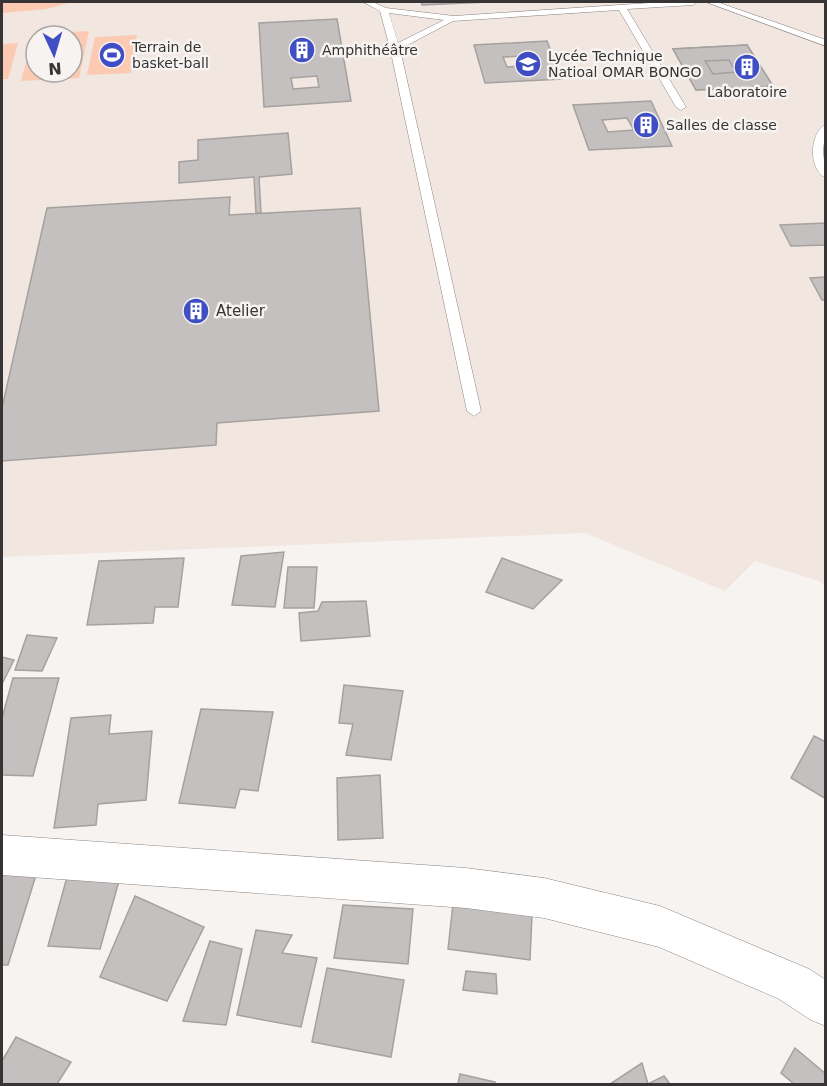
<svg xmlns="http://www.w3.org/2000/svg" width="827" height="1086" viewBox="0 0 827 1086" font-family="'DejaVu Sans',sans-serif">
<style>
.built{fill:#f1e6e0;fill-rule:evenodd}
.green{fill:#fccab2;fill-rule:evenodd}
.building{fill:#c4c0bf;stroke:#a4a19f;stroke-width:1.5;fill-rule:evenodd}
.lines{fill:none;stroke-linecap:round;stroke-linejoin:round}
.service-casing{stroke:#898684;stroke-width:1}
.minor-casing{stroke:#898684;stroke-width:1}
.service{fill:#fff;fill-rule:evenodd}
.minor{fill:#fff;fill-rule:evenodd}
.labels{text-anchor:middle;stroke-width:5;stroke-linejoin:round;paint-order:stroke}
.far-poi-label{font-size:14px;fill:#363434;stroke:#f6f3f1;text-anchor:start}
.poi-label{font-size:15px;fill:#363434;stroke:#f6f3f1;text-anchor:start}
</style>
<rect width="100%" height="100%" fill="#f6f3f1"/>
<path class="built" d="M2 2H825V586L819 581 755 561 725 591 585 533 2 557ZM36 36H72V72H36Z"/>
<g class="green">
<polygon points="2,2 72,2 47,9 2,13"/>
<path d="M89 31 79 78 21 81 34 34ZM36 36H72V72H36Z"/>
<polygon points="137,35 131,73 87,75 95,37"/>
<polygon points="18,43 8,79 2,79 2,44"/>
</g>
<g class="building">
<polygon points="421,2 489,2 422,5"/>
<path d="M337 19 351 101 264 107 259 23ZM317 76 319 87 293 89 291 78Z"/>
<path d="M547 41 562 79 485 83 474 45ZM524 56 528 65 507 67 503 57Z"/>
<polygon points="747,45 773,86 696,90 673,49"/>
<path d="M747 45 773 86 696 90 673 49ZM729 60 736 72 713 74 705 61Z"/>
<path d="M651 101 672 146 589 150 573 105ZM627 118 634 130 608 132 602 120Z"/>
<polygon points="288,133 292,174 259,177 261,213 256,213 254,177 179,183 179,162 198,160 198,140"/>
<polygon points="230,197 229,215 360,208 379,411 217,423 216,445 2,461 2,408 47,208"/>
<polygon points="826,223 826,245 791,246 780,225"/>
<polygon points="826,277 826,300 822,300 810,278"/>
<polygon points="284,552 275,607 232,605 241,556"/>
<polygon points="184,558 178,607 155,607 153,623 87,625 99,561"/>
<polygon points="502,558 562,580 533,609 486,592"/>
<polygon points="288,567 317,567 314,608 284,608"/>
<polygon points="366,601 370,636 301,641 299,613 318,611 322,602"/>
<polygon points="27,635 57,638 42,671 15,670"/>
<polygon points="2,657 14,660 2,684"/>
<polygon points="13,678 59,678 33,776 2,775 2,718"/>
<polygon points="344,685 403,691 391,760 346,755 353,724 339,723"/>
<polygon points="201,709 273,712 258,791 240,789 235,808 179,803"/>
<polygon points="111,715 109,734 152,731 146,800 98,804 96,825 54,828 71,718"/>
<polygon points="814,736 826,742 826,799 791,778"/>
<polygon points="380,775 383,838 338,840 337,778"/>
<polygon points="2,871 37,872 8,965 2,965"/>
<polygon points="67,877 119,881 100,949 48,946"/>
<polygon points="135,896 204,927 167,1001 100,977"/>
<polygon points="453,904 532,915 530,960 448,949"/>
<polygon points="343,905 413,909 408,964 334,958"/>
<polygon points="256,930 292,935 282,953 317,958 301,1027 237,1015"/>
<polygon points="210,941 242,949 226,1025 183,1021"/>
<polygon points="327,968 404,980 391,1057 312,1042"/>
<polygon points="466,971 496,974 497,994 463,990"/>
<polygon points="16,1037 71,1062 57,1084 2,1084 2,1061"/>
<polygon points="795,1048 826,1074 826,1084 794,1084 781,1073"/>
<polygon points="642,1063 648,1084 664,1076 670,1084 610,1084"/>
<polygon points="460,1074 495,1082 494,1084 458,1084"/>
</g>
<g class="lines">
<defs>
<g id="service">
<path d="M363 2H373L386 8 454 16 664 2H697L693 5 627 9 686 107 681 110 676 107 619 10 453 21 400 49 481 411 474 416 467 411 390 48 380 11ZM389 13 444 20 398 43Z"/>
<polygon points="706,2 717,2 826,40 826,46"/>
<path d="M826 124 823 151 826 178C808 169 809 133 826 124Z"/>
</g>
<polygon id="minor" points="2,835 466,868 544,878 660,906 809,969 826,980 826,1026 811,1020 779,999 659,947 544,918 466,908 2,875"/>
</defs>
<use href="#service" class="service-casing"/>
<use href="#minor" class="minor-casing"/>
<use href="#service" class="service"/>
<use href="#minor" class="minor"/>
</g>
<defs>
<symbol id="building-disc" viewBox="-11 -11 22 22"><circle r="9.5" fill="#3f4ec2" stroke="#f6f3f1"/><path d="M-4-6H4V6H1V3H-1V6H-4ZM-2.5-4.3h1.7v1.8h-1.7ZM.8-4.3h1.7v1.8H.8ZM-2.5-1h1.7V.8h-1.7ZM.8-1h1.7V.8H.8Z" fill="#fff"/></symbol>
<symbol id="stadium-disc" viewBox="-11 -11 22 22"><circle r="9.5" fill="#3f4ec2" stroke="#f6f3f1"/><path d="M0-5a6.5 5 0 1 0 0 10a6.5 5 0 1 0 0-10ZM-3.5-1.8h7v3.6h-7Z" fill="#fff"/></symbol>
<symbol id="school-disc" viewBox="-11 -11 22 22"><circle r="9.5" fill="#3f4ec2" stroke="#f6f3f1"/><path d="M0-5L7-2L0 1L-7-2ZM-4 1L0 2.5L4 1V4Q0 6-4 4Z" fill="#fff"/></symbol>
</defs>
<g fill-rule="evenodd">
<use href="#building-disc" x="287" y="35" width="30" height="30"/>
<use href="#stadium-disc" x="97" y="40" width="30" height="30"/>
<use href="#school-disc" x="513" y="49" width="30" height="30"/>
<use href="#building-disc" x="732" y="52" width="30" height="30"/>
<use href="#building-disc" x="631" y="110" width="30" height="30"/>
<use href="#building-disc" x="181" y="296" width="30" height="30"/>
</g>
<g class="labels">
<g class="far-poi-label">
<text x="132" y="52">Terrain de<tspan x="132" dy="16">basket-ball</tspan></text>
<text x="322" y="55">Amphithéâtre</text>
<text x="548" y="61">Lycée Technique<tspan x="548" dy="16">Natioal OMAR BONGO</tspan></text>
<text x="747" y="97" text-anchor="middle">Laboratoire</text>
<text x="666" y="130">Salles de classe</text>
</g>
<g class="poi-label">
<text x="216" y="316">Atelier</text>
</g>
</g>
<rect width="827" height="1086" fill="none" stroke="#363434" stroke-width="6"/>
<g transform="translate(54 54) rotate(176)"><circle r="28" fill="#f6f3f1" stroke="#a9a7a5" stroke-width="1.5"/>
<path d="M0-4.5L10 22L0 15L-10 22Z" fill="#3f4ec2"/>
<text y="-9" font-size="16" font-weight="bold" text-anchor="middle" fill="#363434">N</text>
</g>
</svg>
